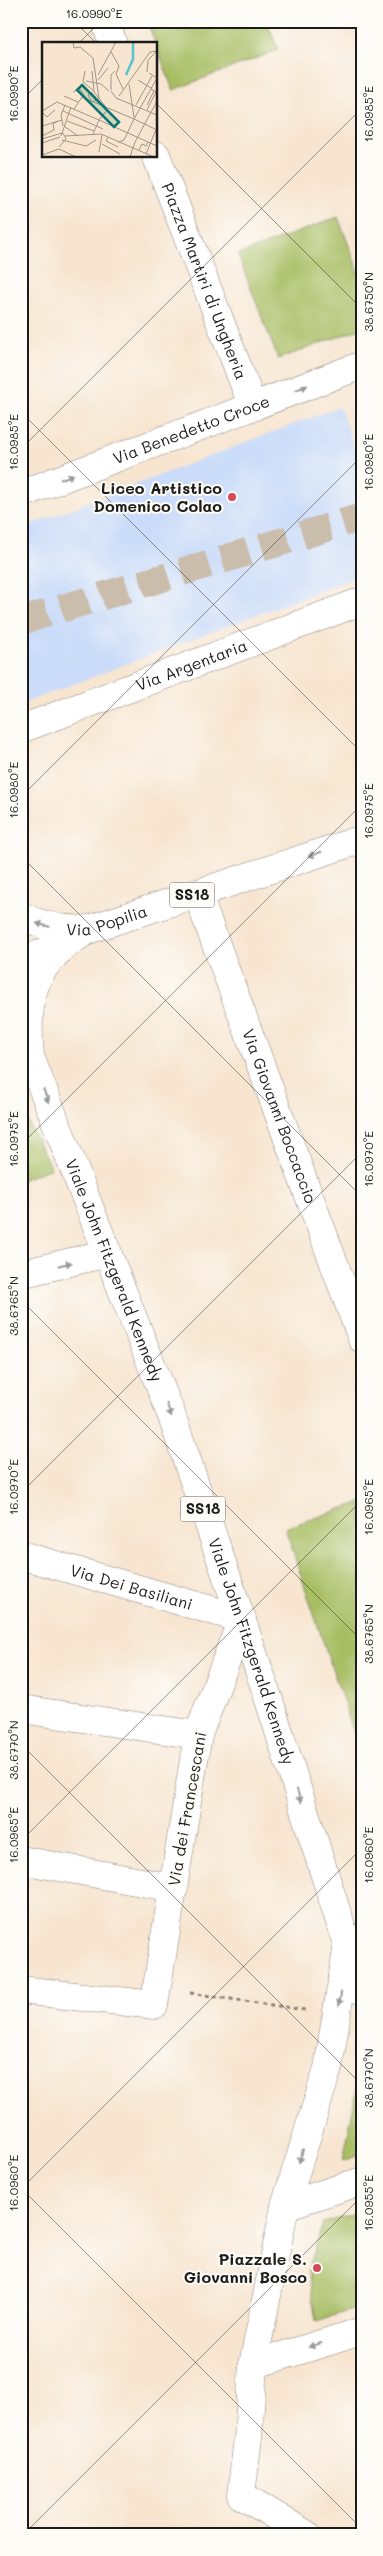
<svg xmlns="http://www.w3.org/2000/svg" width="383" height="2556" viewBox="0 0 383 2556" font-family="Mali,sans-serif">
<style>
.built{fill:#cadcf9}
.green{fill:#a8be63;stroke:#626d40}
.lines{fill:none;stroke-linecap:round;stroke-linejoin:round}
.major-tunnel{stroke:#cbbdac;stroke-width:28;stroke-dasharray:28 14;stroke-linecap:butt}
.minor-casing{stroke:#8a8076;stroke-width:29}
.major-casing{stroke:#8a8076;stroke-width:29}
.path{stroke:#8a8076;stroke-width:3;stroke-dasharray:4 4;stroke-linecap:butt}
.minor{stroke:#fff;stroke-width:28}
.major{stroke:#fff;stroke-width:28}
.oneway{fill:#999}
.ticks{fill:none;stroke:#1c1c1c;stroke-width:1;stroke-opacity:0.45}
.poi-dot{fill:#d1495b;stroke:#fdfcf7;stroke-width:2}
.labels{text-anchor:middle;stroke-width:4;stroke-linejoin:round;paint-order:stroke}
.shield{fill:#fdfcf7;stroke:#605f5e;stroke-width:1}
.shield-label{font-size:15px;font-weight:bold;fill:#1c1c1c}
.street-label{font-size:16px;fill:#1c1c1c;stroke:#fdfcf7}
.poi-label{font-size:16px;font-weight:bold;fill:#1c1c1c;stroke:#fdfcf7;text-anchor:end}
.inset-river{fill:none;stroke:#56c3ce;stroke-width:2.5}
.inset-road{fill:none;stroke:#9f9588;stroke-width:1}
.view{fill:#0f766e;fill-opacity:0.15;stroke:#0f766e;stroke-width:2.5}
.inset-edge{fill:none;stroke:#1c1c1c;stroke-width:2.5}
.neatline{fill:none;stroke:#1c1c1c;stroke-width:2}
.ticks-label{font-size:12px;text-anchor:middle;fill:#1c1c1c}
</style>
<rect width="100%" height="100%" fill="#fdfcf7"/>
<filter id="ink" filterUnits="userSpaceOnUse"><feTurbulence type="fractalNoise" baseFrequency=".02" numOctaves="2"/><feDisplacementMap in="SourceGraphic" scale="10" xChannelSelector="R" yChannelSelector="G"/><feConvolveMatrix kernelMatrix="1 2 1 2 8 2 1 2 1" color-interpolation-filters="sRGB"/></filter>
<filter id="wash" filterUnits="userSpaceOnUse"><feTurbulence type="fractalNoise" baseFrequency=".0096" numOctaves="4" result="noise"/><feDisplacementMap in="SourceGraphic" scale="20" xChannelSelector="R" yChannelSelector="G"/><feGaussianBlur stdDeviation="1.12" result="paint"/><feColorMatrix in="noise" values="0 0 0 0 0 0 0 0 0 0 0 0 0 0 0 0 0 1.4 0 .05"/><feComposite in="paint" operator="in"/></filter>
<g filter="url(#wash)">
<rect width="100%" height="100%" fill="#f7e5d0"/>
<polygon class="built" points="339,407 362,466 362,575 21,704 21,528"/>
<g class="green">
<polygon points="147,21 267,21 278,50 173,90"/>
<polygon points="338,217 362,280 362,328 278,359 238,255"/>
<polygon points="21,1109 51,1168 21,1180"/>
<polygon points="362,1502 362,1757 285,1528"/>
<polygon points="358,2083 362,2089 362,2154 343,2161"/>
<polygon points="362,2212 362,2307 316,2321 308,2271 323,2223"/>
</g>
</g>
<g filter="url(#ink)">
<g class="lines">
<polyline class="major-tunnel" points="21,621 362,517"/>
<defs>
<g id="minor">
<polyline points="105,21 113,44"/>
<path id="s1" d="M156 155 253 407"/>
<path id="s2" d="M21 494 362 365"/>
<path id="s3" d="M21 729 362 601"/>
<path id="s4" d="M197 893 362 1339"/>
<polyline points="21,962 62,944"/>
<path d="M30 1056C25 993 33 961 90 929"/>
<polyline points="21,1274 108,1253"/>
<path id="s5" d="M21 1555 242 1619 198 1735 154 2005 21 1990"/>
<polyline points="21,1709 198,1735"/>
<polyline points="21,1860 174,1888"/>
<polyline points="285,2206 362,2181"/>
<polyline points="253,2365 362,2331"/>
<polyline points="307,2535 241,2495 248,2438 253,2365 285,2206 328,2068 347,1950"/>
</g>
<g id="major">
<path id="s6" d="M21 916C44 927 65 931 90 929L362 839"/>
<path id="s7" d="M21 1034 171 1414 266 1691 362 1991"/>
</g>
</defs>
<use href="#minor" class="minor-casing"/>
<use href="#major" class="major-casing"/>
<polyline class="path" points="190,1993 305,2010"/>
<use href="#minor" class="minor"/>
<use href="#major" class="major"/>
</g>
<defs><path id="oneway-solid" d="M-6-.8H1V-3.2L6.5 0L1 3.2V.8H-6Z" transform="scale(1.25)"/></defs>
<g class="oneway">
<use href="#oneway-solid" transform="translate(301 388) rotate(-21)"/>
<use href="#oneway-solid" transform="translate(67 477) rotate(-21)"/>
<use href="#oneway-solid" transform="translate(315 854) rotate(162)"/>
<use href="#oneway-solid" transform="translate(43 925) rotate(-165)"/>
<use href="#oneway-solid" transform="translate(46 1096) rotate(68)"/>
<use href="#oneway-solid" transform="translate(65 1264) rotate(-13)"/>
<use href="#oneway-solid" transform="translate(169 1410) rotate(69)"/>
<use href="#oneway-solid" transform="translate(299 1796) rotate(73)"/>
<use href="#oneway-solid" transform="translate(340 1999) rotate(99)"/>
<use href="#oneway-solid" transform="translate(301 2156) rotate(107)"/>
<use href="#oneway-solid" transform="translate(315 2345) rotate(162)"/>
</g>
</g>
<path class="ticks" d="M74 21 97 44M78 44 101 21M21 101 44 78M156 103 362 309M21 412 362 753M21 449 362 108M21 797 362 456M21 856 362 1197M21 1145 362 804M21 1300 362 1641M21 1493 362 1152M21 1744 362 2085M21 1841 362 1500M21 2188 362 2529M21 2189 362 1848M23 2535 362 2196"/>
<g class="poi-dot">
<circle cx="232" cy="497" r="5"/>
<circle cx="317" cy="2268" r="5"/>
</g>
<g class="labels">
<g class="shield">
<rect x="169.5" y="882.5" width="45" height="25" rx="4"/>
<rect x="180.5" y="1496.5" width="45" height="25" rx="4"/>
</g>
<g class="shield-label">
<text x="192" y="900">SS18</text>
<text x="203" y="1514">SS18</text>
</g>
<g class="street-label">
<text dy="6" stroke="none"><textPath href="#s1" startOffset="135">Piazza Martiri di Ungheria</textPath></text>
<text dy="6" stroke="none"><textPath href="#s2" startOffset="182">Via Benedetto Croce</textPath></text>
<text dy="6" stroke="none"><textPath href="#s3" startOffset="182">Via Argentaria</textPath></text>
<text dy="6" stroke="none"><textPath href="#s6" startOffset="89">Via Popilia</textPath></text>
<text dy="6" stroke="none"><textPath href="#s4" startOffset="238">Via Giovanni Boccaccio</textPath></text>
<text dy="6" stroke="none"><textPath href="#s7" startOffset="254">Viale John Fitzgerald Kennedy</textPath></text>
<text dy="6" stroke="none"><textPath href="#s5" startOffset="115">Via Dei Basiliani</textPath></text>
<text dy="6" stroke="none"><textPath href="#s7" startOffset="659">Viale John Fitzgerald Kennedy</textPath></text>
<text transform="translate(187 1809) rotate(-80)" y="6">Via dei Francescani</text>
</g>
<g class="poi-label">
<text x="222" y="494">Liceo Artistico<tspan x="222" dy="18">Domenico Colao</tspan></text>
<text x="307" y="2265">Piazzale S.<tspan x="307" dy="18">Giovanni Bosco</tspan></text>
</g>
</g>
<g transform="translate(42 42)">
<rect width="115" height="115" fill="#f7e5d0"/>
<path class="inset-river" d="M84 33 91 17V0"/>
<path class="inset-road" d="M31 0 32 6 38 5 51 16 57 56M69 10 77 24 74 32 81 47M43 29 41 40 52 49M50 29 52 50 63 64M105 30 106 18 115 9M56 33 74 0M56 38 66 26M96 38 109 46M44 39 59 42 67 49M87 42 92 75M69 48V33L73 29M69 49 74 56 115 73M31 50 38 47 43 55M22 54 36 60M77 54 108 10 115 9M55 57 49 50 46 53 50 60 58 56M94 63 110 34M105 63 112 49M32 67 40 55 92 77 115 36 107 31M105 68 114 50 109 47M0 69 15 60 57 78 66 67M21 69 61 87M0 70 5 75 13 68M92 77 113 87M25 79 52 89M0 84 20 78M21 84 19 73 23 63M22 84 36 94M51 92 57 78 115 104M0 94 12 88 11 82 16 79M19 94 29 65M23 94 59 92 112 115M66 95 64 99 76 105M0 97 20 91M20 98 44 104 54 98M76 100 82 98 92 77M0 101 18 95M60 102 78 112M17 105 24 97 21 91M17 107 34 115M97 108 100 102 104 104 106 100M57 110 60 93M104 112 115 85M0 113 17 107M88 115 93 100 115 59"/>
<path class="view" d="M40 43 77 80 72 85 35 48Z"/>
<rect width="115" height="115" class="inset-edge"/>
</g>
<rect width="383" height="2556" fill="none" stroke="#fdfcf7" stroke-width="55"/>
<rect x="28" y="28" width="328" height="2500" class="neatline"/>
<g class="ticks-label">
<text x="94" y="18">16.0990°E</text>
<text transform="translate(14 94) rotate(-90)" y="4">16.0990°E</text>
<text transform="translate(369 114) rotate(-90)" y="4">16.0985°E</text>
<text transform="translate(369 302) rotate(-90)" y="4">38.6750°N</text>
<text transform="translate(14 442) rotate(-90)" y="4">16.0985°E</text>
<text transform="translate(369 462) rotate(-90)" y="4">16.0980°E</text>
<text transform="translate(14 790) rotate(-90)" y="4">16.0980°E</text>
<text transform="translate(369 811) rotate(-90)" y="4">16.0975°E</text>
<text transform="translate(14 1139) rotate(-90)" y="4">16.0975°E</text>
<text transform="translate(369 1159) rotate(-90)" y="4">16.0970°E</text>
<text transform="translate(14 1306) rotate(-90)" y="4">38.6765°N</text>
<text transform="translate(14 1487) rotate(-90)" y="4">16.0970°E</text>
<text transform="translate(369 1507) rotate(-90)" y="4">16.0965°E</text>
<text transform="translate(369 1634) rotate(-90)" y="4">38.6765°N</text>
<text transform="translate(14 1750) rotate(-90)" y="4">38.6770°N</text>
<text transform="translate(14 1835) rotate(-90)" y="4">16.0965°E</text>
<text transform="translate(369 1855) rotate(-90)" y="4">16.0960°E</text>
<text transform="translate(369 2078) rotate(-90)" y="4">38.6770°N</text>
<text transform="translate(14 2183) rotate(-90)" y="4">16.0960°E</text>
<text transform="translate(369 2203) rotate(-90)" y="4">16.0955°E</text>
</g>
</svg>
